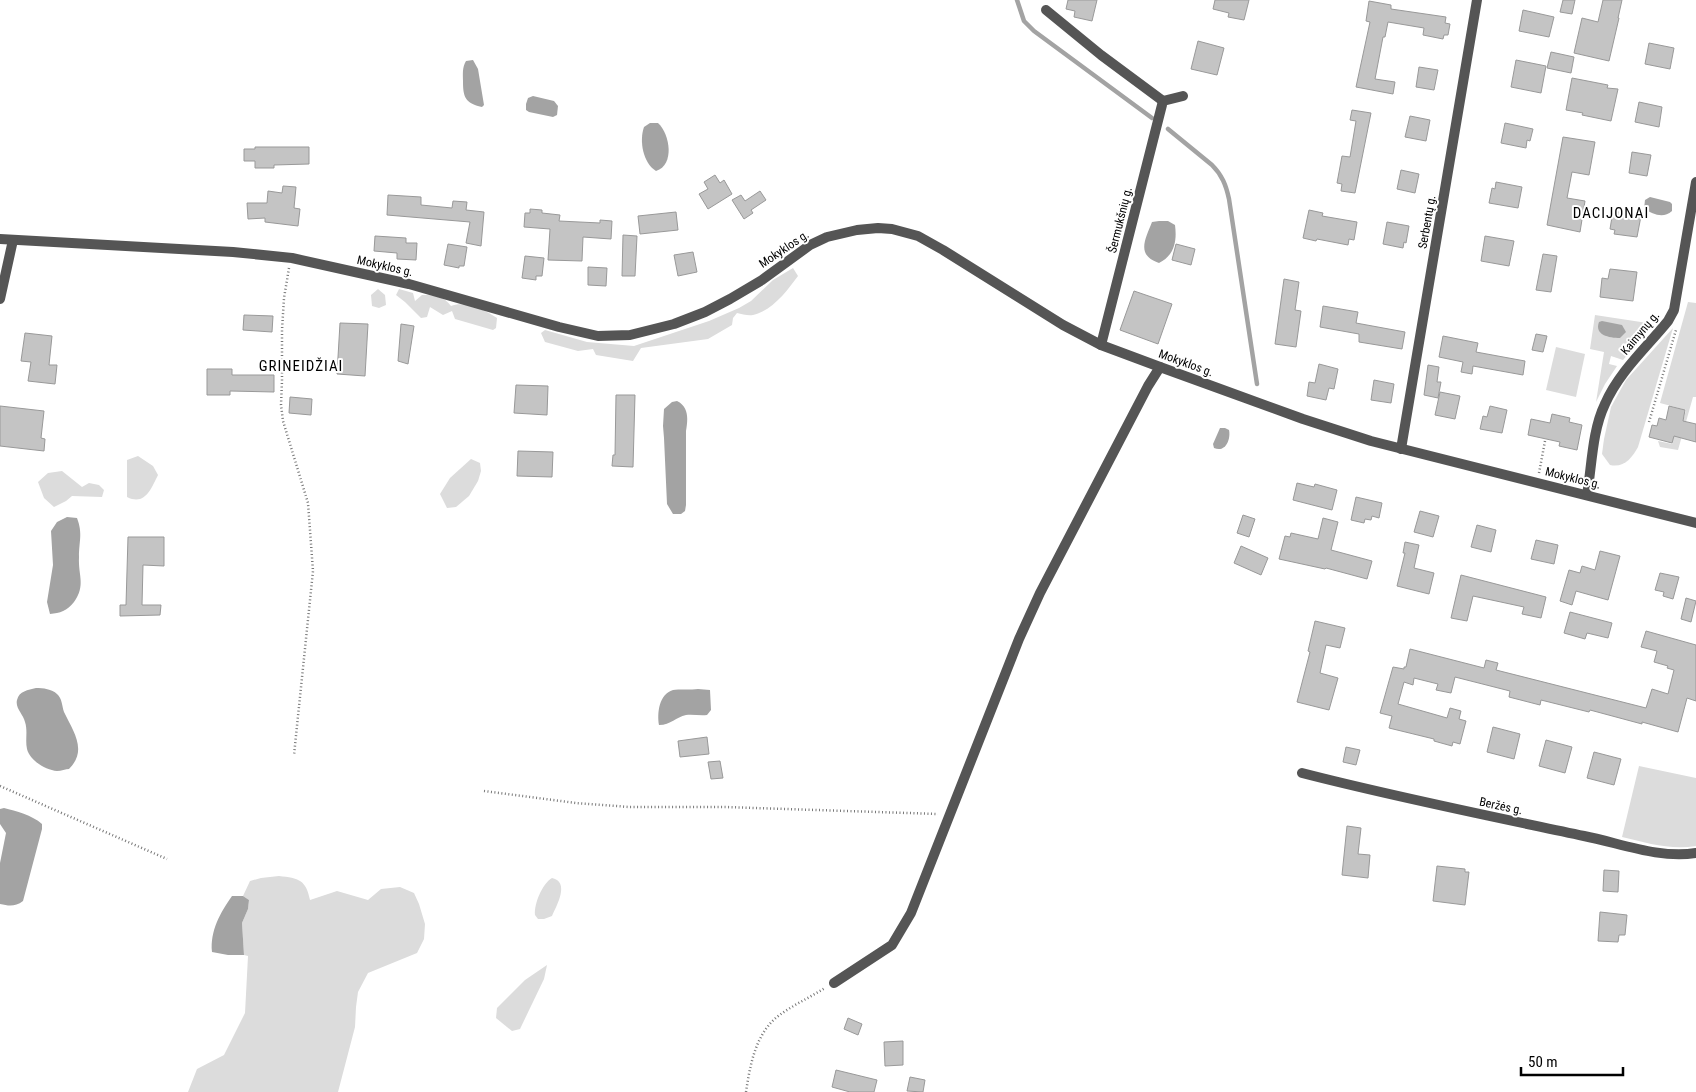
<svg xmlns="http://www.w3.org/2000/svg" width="1696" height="1092" viewBox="0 0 1696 1092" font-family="'Roboto Condensed',sans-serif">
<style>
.green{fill:#dcdcdc}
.water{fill:#a3a3a3}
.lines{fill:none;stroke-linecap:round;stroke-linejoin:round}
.stream{stroke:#a3a3a3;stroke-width:4.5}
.building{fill:#c4c4c4;stroke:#999}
.path{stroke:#777;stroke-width:2.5;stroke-dasharray:1 2.5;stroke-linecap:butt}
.street{stroke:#555;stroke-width:10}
.labels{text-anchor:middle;stroke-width:4;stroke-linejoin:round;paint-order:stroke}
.street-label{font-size:12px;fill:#000;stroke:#fff}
.quarter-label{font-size:15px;letter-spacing:1px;fill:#000;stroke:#fff}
</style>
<rect width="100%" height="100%" fill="#fff"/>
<g class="green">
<path d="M793 268 798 276C787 291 772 311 753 315 748 316 742 314 737 313L733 318 732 325 708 339 641 348 633 361 596 355 593 349 578 351 545 342 541 333 545 330 587 342 634 346 709 321 739 308 751 301 773 280Z"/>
<polygon points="378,289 385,295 386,305 379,308 372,306 371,295"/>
<path d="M399 289 413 293 415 301 422 295C434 295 444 296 451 306 464 300 486 310 497 318L496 328 493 330 455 319 452 311 443 315 430 307 427 317 421 318 405 302 396 295Z"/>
<polygon points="1688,302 1696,303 1696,397 1693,397 1678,450 1660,447 1658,441 1672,444 1676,428 1681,429 1686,410 1660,403"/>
<polygon points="1595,315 1654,324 1623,360 1611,356 1609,364 1617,366 1605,384 1596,402 1604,352 1590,349"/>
<path d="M1673 328 1638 447C1632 458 1624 468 1610 465L1602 454 1604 439 1611 407 1626 380Z"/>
<polygon points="1556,347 1585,354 1576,397 1546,390"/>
<path d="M138 456 153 466 158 475C151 489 145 506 127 497V460Z"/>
<polygon points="471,459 480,463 481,471 478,481 469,496 456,507 447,508 440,494 450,478"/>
<polygon points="62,471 82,487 89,483 99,485 104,490 102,497 72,496 66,501 54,507 44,498 38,482 48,473"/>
<path d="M1639 766 1696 778V846C1670 850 1647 843 1622 837Z"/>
<path d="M279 876C299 878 306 880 310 900L337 891 368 900 381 889 400 887 414 893 419 904 425 924 424 939 417 953 368 973 358 992 356 1007 355 1027 338 1092H188L197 1069 224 1055 245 1013 248 956 244 955 242 923 248 909 249 900 243 896 250 881 261 878Z"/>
<path d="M552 878C570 882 557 905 552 916L544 919H538L535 915C534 904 542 884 552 878Z"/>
<polygon points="547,965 544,979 520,1029 512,1031 496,1018 497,1008 525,980"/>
</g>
<g class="water">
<path d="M473 60 478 69 484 105 482 107C465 103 463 97 463 81 463 74 462 68 466 61Z"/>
<polygon points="533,96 554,101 558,106 557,115 553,117 529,112 526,110 526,104 528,98"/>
<path d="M650 123H658C670 134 675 165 656 171 643 163 639 141 644 127Z"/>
<path d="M1650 197 1670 202 1672 204V211C1663 219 1653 214 1644 209L1645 200Z"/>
<path d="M1159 221H1168L1175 225C1177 240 1175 255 1159 263 1136 255 1145 240 1152 222Z"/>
<path d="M1602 321 1622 325 1626 332 1620 338C1609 338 1594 335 1599 322Z"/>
<path d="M677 401C689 407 688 419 686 431V505L685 511 681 514H673L667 504 664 438 663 426 664 409 672 402Z"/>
<path d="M1220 428H1225L1229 430C1231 440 1225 453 1214 448L1213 444Z"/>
<path d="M67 517 77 518C83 534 79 541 79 557 78 576 86 585 74 602 67 611 60 613 50 614L47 602 53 565 51 531 57 522Z"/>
<path d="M36 688C43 688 52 689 57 694 62 698 62 706 64 712 73 731 88 750 69 769 66 769 61 771 57 771 46 770 30 761 27 749 25 740 28 731 25 722 23 714 15 708 17 700 19 691 28 690 36 688Z"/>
<path d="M698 689 710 690 711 710 707 715C700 716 693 714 686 715 676 717 671 725 659 725 657 713 659 694 673 690 678 689 692 690 698 689Z"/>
<path d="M4 808C16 811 32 815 42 824V829L23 901C15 907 9 906 0 904V863L6 833 0 824V809Z"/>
<path d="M232 896H243L249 900 248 909 242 923 244 955H228L212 952C210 931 220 913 232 896Z"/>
</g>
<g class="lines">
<g class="stream">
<polyline points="1017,0 1024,21 1034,31 1152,118"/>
<path d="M1168 129 1212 165C1222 175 1226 185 1229 199L1257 384"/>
</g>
</g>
<g class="building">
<polygon points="1068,0 1097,0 1092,21 1074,17 1075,11 1066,9"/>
<polygon points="1215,0 1249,0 1244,20 1228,17 1229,13 1213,9"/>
<polygon points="1563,0 1575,0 1572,14 1560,12"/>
<polygon points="1603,0 1622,0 1618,18 1619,18 1609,61 1574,53 1582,18 1598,22"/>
<polygon points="1369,1 1391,5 1391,9 1446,17 1445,23 1450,24 1448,35 1444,35 1443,39 1423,35 1424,28 1388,22 1385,37 1383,37 1375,79 1395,82 1393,94 1356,87 1370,22 1366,21"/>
<polygon points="1523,10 1554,17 1549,37 1519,31"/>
<polygon points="1198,41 1224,48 1217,75 1191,69"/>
<polygon points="1649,43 1674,48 1670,69 1645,64"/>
<polygon points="1551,52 1574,57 1571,73 1547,68"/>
<polygon points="1516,60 1546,66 1541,93 1511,87"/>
<polygon points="1419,67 1438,70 1434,90 1416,87"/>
<polygon points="1572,78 1608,85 1607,88 1618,89 1611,121 1582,115 1583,113 1566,110"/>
<polygon points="1639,102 1662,107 1659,127 1635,122"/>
<polygon points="1352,110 1371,113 1355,193 1341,191 1342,184 1337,183 1342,156 1350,157 1356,121 1350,120"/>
<polygon points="1410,116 1430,120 1426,141 1405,137"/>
<polygon points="1505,123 1533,129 1530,141 1527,140 1526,148 1501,143"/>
<polygon points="1563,137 1595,142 1589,175 1572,172 1567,198 1585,201 1580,232 1547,225"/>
<polygon points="255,147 309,147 309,164 274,165 274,168 255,168 255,161 244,161 244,149 255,149"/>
<polygon points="1632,152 1651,155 1647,176 1629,173"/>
<polygon points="1401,170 1419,174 1415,193 1397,189"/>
<polygon points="715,175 720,183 724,180 732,194 708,209 699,194 708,189 704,182"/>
<polygon points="1496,182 1522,187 1518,208 1489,203 1492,188 1495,189"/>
<polygon points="283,186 296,187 294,208 300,209 298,226 265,222 265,218 248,219 247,203 267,203 268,191 282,193"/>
<polygon points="760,191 766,200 751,210 753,213 744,219 732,200 741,195 745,201"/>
<polygon points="388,195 421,197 421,205 452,208 453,201 467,202 466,210 484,212 481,246 466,243 470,222 387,215"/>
<polygon points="530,209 542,210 542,213 560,215 559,221 600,223 600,220 612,221 611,239 583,237 582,261 548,260 550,229 524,227 525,213 530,213"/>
<polygon points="1309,210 1323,213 1322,216 1357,222 1354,240 1349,239 1348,245 1317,239 1316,241 1303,238"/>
<polygon points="1613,211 1641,216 1637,237 1614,234 1615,230 1610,229"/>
<polygon points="676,212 678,230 640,234 638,216"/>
<polygon points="1387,222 1409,226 1406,243 1404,242 1403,248 1383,244"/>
<polygon points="623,235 637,236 635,276 622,276"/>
<polygon points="375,236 406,238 406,243 417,243 416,260 397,259 397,253 374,251"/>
<polygon points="1485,236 1514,241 1509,266 1481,261"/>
<polygon points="448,244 467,247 464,266 459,266 459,268 444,265"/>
<polygon points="1176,244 1195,249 1191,265 1172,260"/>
<polygon points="693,252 697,272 678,276 674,255"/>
<polygon points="1543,254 1557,256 1551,292 1536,290"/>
<polygon points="525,256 544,258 542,276 536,276 536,280 522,278"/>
<polygon points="588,267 607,268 606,286 588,285"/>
<polygon points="1610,269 1637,272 1633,301 1600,297 1602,278 1608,279"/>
<polygon points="1284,279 1299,282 1295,310 1301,311 1296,347 1275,344"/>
<polygon points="1134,291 1172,304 1158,344 1120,330"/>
<polygon points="1323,306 1358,312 1356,323 1405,332 1402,349 1359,342 1359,334 1320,327"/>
<polygon points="244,315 273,316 272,332 243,330"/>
<polygon points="340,323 368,324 365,376 337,374"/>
<polygon points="401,324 414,326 408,364 398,361"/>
<polygon points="25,333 52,336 49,365 57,365 55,384 28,381 31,362 21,361"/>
<polygon points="1536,334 1547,336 1543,352 1532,350"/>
<polygon points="1443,336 1478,343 1476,352 1525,361 1523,375 1473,366 1472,374 1461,372 1463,362 1439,357"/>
<polygon points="1319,364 1338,369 1334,389 1329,388 1326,400 1307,396 1309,382 1315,383"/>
<polygon points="1428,365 1439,367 1437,382 1441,382 1438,398 1424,395"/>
<polygon points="207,369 232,369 232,375 274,375 274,392 230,391 230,395 207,395"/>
<polygon points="1374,380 1394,384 1391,403 1371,400"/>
<polygon points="516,385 548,386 547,415 514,413"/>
<polygon points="1440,392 1460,396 1455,419 1435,415"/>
<polygon points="616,395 635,395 633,467 612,466 613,455 615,455"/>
<polygon points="290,397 312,399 311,415 289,413"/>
<polygon points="0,406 44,411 41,438 45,439 44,451 0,446"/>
<polygon points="1490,406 1507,410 1502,433 1480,429 1483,416 1487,417"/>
<polygon points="1669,406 1685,410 1683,421 1696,424 1696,442 1674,436 1672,443 1649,437 1652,425 1657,426 1659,418 1666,420"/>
<polygon points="1552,414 1570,418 1569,422 1582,425 1577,450 1559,446 1560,442 1528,435 1531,419 1550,423"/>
<polygon points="518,451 553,452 552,477 517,476"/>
<polygon points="1297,483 1314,487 1315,484 1337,490 1332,510 1293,500"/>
<polygon points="1356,497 1382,503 1379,518 1372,516 1371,520 1365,519 1364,523 1351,520"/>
<polygon points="1420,511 1439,516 1433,537 1414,532"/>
<polygon points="1243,515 1255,519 1249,537 1237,533"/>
<polygon points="1323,518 1338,522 1331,550 1372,561 1367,579 1326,568 1325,569 1279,559 1285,536 1290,537 1291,533 1318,539"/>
<polygon points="1477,525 1496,530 1491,552 1471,547"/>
<polygon points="128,537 164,537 164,566 143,565 142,605 161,605 160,615 120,616 120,605 126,605"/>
<polygon points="1536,540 1558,545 1554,564 1531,559"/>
<polygon points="1405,542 1419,545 1414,568 1434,573 1429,594 1397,586 1405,553 1403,553"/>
<polygon points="1241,546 1268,558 1261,575 1234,563"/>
<polygon points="1600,551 1620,556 1608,600 1576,591 1572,605 1560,601 1569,570 1580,573 1582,566 1595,570"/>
<polygon points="1660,573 1679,577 1673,599 1663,596 1664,592 1655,590"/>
<polygon points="1461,575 1546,597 1541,618 1522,614 1524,607 1473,596 1467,621 1451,618"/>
<polygon points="1686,598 1696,601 1691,622 1681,619"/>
<polygon points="1570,612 1612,623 1608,638 1587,633 1585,639 1564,633"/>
<polygon points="1315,621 1345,628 1340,648 1326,645 1320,673 1338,678 1329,710 1297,702 1310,652 1308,651"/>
<polygon points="1646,631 1696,645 1696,701 1687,698 1678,732 1642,722 1642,724 1590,710 1589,712 1541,700 1540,705 1509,697 1510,691 1455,677 1451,693 1436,690 1438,684 1414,678 1413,685 1404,682 1398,704 1447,718 1450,708 1461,711 1459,719 1466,721 1460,744 1453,742 1452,746 1434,741 1434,739 1389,728 1392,716 1380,713 1393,667 1404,669 1404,667 1406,667 1410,649 1484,668 1486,660 1498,663 1496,670 1646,708 1652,689 1668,694 1674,670 1667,668 1668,666 1654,662 1657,651 1641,647"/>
<polygon points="1493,727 1520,734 1514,759 1487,752"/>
<polygon points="707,737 709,754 680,757 678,741"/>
<polygon points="1546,740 1572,747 1565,773 1539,766"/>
<polygon points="1346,747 1360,750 1356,765 1343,762"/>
<polygon points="1594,752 1621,759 1614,785 1587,778"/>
<polygon points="720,761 723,778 711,779 708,762"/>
<polygon points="1347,826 1361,828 1358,854 1370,855 1368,878 1342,875"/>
<polygon points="1437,866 1465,869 1465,872 1469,872 1465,905 1433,901"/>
<polygon points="1604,870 1619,871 1618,892 1603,891"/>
<polygon points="1600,912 1627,915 1625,935 1619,935 1618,942 1598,941"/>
<polygon points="848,1018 862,1024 858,1035 844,1029"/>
<polygon points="903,1041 903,1065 885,1066 884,1042"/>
<polygon points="836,1070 877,1080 874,1092 850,1092 832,1087"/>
<polygon points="910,1077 925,1080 923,1092 907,1091"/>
</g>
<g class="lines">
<g class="path">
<polyline points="289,268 284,298 282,330 282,381 281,405 283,421 308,503 313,571 294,755"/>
<polyline points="1649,422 1676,330"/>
<polyline points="1539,473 1545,441"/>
<polyline points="0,786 167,859"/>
<polyline points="484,791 576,803 629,807 725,807 938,814"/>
<path d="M746 1092C750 1066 755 1035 777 1017 791 1006 809 998 825 988"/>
</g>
<g class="street">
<polyline points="1046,10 1101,55 1163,101"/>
<polyline points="0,239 233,252 292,258 409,284 559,327 598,336 630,335 674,324 705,312 730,299 762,280 810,245 827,237 857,230 878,228 892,229 918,236 943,250 1063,325 1101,345 1160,367 1303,419 1371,441 1696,523"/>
<polyline points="0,299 13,240"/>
<polyline points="1101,345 1163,101 1183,96"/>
<polyline points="1401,449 1477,0"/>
<path d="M1587 495C1592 465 1592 431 1605 404 1619 372 1646 348 1668 321L1674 310 1696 182"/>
<path d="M1302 773C1395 797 1490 816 1584 836 1620 843 1659 859 1696 853"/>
<polyline points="834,983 892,945 911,913 1019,639 1040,593 1148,386 1160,367"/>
</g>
</g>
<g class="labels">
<g class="street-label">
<text transform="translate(1120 220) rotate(-76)" y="4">Šermukšnių g.</text>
<text transform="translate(1427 222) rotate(-80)" y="4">Serbentų g.</text>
<text transform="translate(784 249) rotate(-34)" y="4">Mokyklos g.</text>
<text transform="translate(385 266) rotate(13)" y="4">Mokyklos g.</text>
<text transform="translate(1640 333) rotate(-50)" y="4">Kaimynų g.</text>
<text transform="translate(1186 363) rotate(20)" y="4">Mokyklos g.</text>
<text transform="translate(1573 478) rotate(14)" y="4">Mokyklos g.</text>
<text transform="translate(1501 806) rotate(12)" y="4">Beržės g.</text>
</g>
<g class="quarter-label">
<text x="1611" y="218">DACIJONAI</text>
<text x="301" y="371">GRINEIDŽIAI</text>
</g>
</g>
<path d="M1521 1067v8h102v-8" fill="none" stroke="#000000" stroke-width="2.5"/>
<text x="1528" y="1067" font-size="15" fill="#000000" stroke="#ffffff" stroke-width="4" paint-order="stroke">50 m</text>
</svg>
